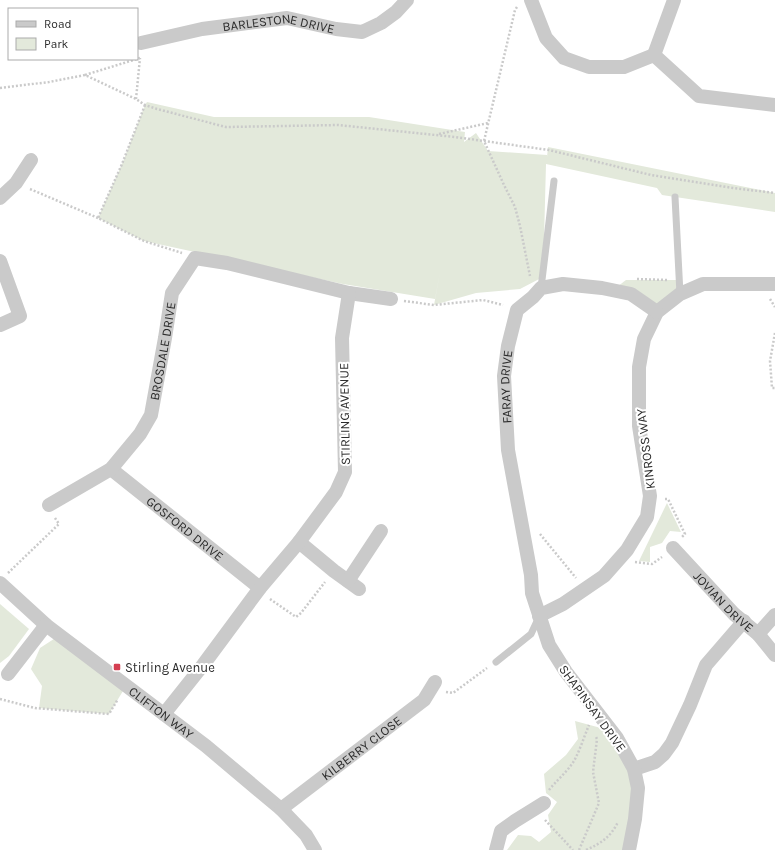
<svg xmlns="http://www.w3.org/2000/svg" width="775" height="850" viewBox="0 0 775 850" font-family="Karla,sans-serif">
<style>
.green{fill:#e3e9db}
.lines{fill:none;stroke-linecap:round;stroke-linejoin:round}
.path{stroke:#cacaca;stroke-width:2.5;stroke-dasharray:2 2;stroke-linecap:butt}
.lane{stroke:#cacaca;stroke-width:7}
.street{stroke:#cacaca;stroke-width:14}
.poi-dot{fill:#d43e51;stroke:#fff;stroke-width:1.5}
.labels{text-anchor:middle;stroke-width:4;stroke-linejoin:round;paint-order:stroke}
.street-label{font-size:13px;fill:#2d2d2d;stroke:#fff}
.poi-label{font-size:13px;fill:#2d2d2d;stroke:#fff;text-anchor:start}
</style>
<rect width="100%" height="100%" fill="#fff"/>
<g class="green">
<polygon points="147,102 214,117 369,117 465,132 464,142 476,133 488,151 547,155 547,157 548,147 775,193 775,212 662,195 657,188 546,164 543,277 520,289 476,293 434,305 441,267 435,299 343,284 144,241 98,218 122,164 145,105"/>
<polygon points="626,280 680,280 680,294 657,312 613,290"/>
<polygon points="667,503 681,532 670,531 662,543 650,547 650,562 639,561"/>
<polygon points="0,604 29,629 9,656 0,663"/>
<polygon points="60,635 126,686 109,714 39,708 42,686 31,669 40,648"/>
<polygon points="575,721 612,731 634,769 628,850 507,850 518,835 531,836 539,842 551,832 548,815 557,802 546,793 544,774 566,755 578,739"/>
</g>
<g class="lines">
<g class="path">
<polyline points="517,7 515,10 484,141 504,185 515,207 520,226 530,276"/>
<polyline points="85,75 140,58"/>
<polyline points="0,88 49,82 85,75 136,99 145,105 157,109 226,127 338,125 455,137 549,150 651,175 733,188 775,193"/>
<polyline points="136,99 140,58"/>
<polyline points="145,105 122,164 98,218 144,241 182,253"/>
<polyline points="439,134 488,123"/>
<polyline points="30,189 98,218"/>
<polyline points="637,279 668,280"/>
<polyline points="770,299 775,307"/>
<polyline points="404,301 434,305 483,300 503,305"/>
<polyline points="775,333 770,361 772,388 775,388"/>
<polyline points="665,499 668,499 685,534 682,537"/>
<polyline points="540,534 576,578"/>
<polyline points="635,562 652,564 662,557"/>
<polyline points="8,573 59,524 55,518"/>
<polyline points="270,599 296,617 301,613 325,582"/>
<polyline points="446,692 453,693 487,668"/>
<polyline points="0,699 35,708 109,714 118,699"/>
<path d="M549 790C557 780 567 772 574 761 580 750 584 737 589 725"/>
<polyline points="545,820 573,850"/>
<polyline points="579,850 599,803 593,772 597,739 596,737"/>
<path d="M586 850C601 843 610 838 618 822"/>
</g>
<g class="lane">
<polyline points="675,197 680,294"/>
<polyline points="541,288 554,181"/>
<polyline points="496,662 531,634 539,617"/>
</g>
<g class="street">
<polyline points="531,0 546,38 564,58 589,67 624,67 654,55 699,96 775,105"/>
<path id="s1" d="M141 43 202 29 287 18 336 29 362 32 381 23 396 12 407 0"/>
<polyline points="654,55 674,0"/>
<polyline points="0,198 16,183 31,160"/>
<polyline points="0,261 20,316 0,325"/>
<path id="s2" d="M111 469 260 588"/>
<path id="s3" d="M49 505 111 469 140 434 151 415 165 338 172 293 195 258 227 263 349 293 391 299"/>
<polyline points="299,542 334,571 359,589"/>
<path id="s4" d="M673 548 734 614 758 634 775 655"/>
<polyline points="348,581 381,531"/>
<path id="s5" d="M0 583 46 625 206 746 281 809 306 835 315 850"/>
<polyline points="539,616 563,604 604,576 627,550 647,517 650,496 639,426 639,367 644,339 657,312 680,294 703,284 775,284"/>
<polyline points="758,634 775,615"/>
<polyline points="8,674 46,625"/>
<polyline points="164,714 203,665 260,588 299,542 336,492 345,472 342,338 349,293"/>
<polyline points="634,769 655,762 664,754 672,743 690,705 706,665 744,621"/>
<path id="s6" d="M281 809 424 700 435 682"/>
<polyline points="496,850 501,831 515,821 544,803"/>
<path id="s7" d="M629 850 635 819 638 788 634 769 617 738 566 672 549 645 532 593 531 575 508 450 504 376 508 346 517 310 533 297 541 288 563 284 602 288 631 294 657 312"/>
</g>
</g>
<rect class="poi-dot" x="113" y="663" width="8" height="8" rx="2"/>
<g class="labels">
<g class="street-label">
<text dy="5" stroke="none"><textPath href="#s1" startOffset="140">BARLESTONE DRIVE</textPath></text>
<text dy="5" stroke="none"><textPath href="#s3" startOffset="204">BROSDALE DRIVE</textPath></text>
<text dy="5" stroke="none"><textPath href="#s7" startOffset="496">FARAY DRIVE</textPath></text>
<text transform="translate(344 414) rotate(-91)" y="5">STIRLING AVENUE</text>
<text transform="translate(645 449) rotate(-97)" y="5">KINROSS WAY</text>
<text dy="5" stroke="none"><textPath href="#s2" startOffset="95">GOSFORD DRIVE</textPath></text>
<text dy="5" stroke="none"><textPath href="#s4" startOffset="74">JOVIAN DRIVE</textPath></text>
<text transform="translate(593 708) rotate(54)" y="5">SHAPINSAY DRIVE</text>
<text dy="5" stroke="none"><textPath href="#s5" startOffset="207">CLIFTON WAY</textPath></text>
<text dy="5" stroke="none"><textPath href="#s6" startOffset="101">KILBERRY CLOSE</textPath></text>
</g>
<g class="poi-label">
<text x="125" y="672">Stirling Avenue</text>
</g>
</g>
<rect x="8" y="8" width="130" height="52" fill="#ffffff" stroke="#ababab"/>
<rect x="16" y="21" width="20" height="6" fill="#cacaca" stroke="#ababab"/>
<text x="44" y="28" font-size="12" fill="#2d2d2d">Road</text>
<rect x="16" y="38" width="20" height="12" fill="#e3e9db" stroke="#ababab"/>
<text x="44" y="48" font-size="12" fill="#2d2d2d">Park</text>
</svg>
